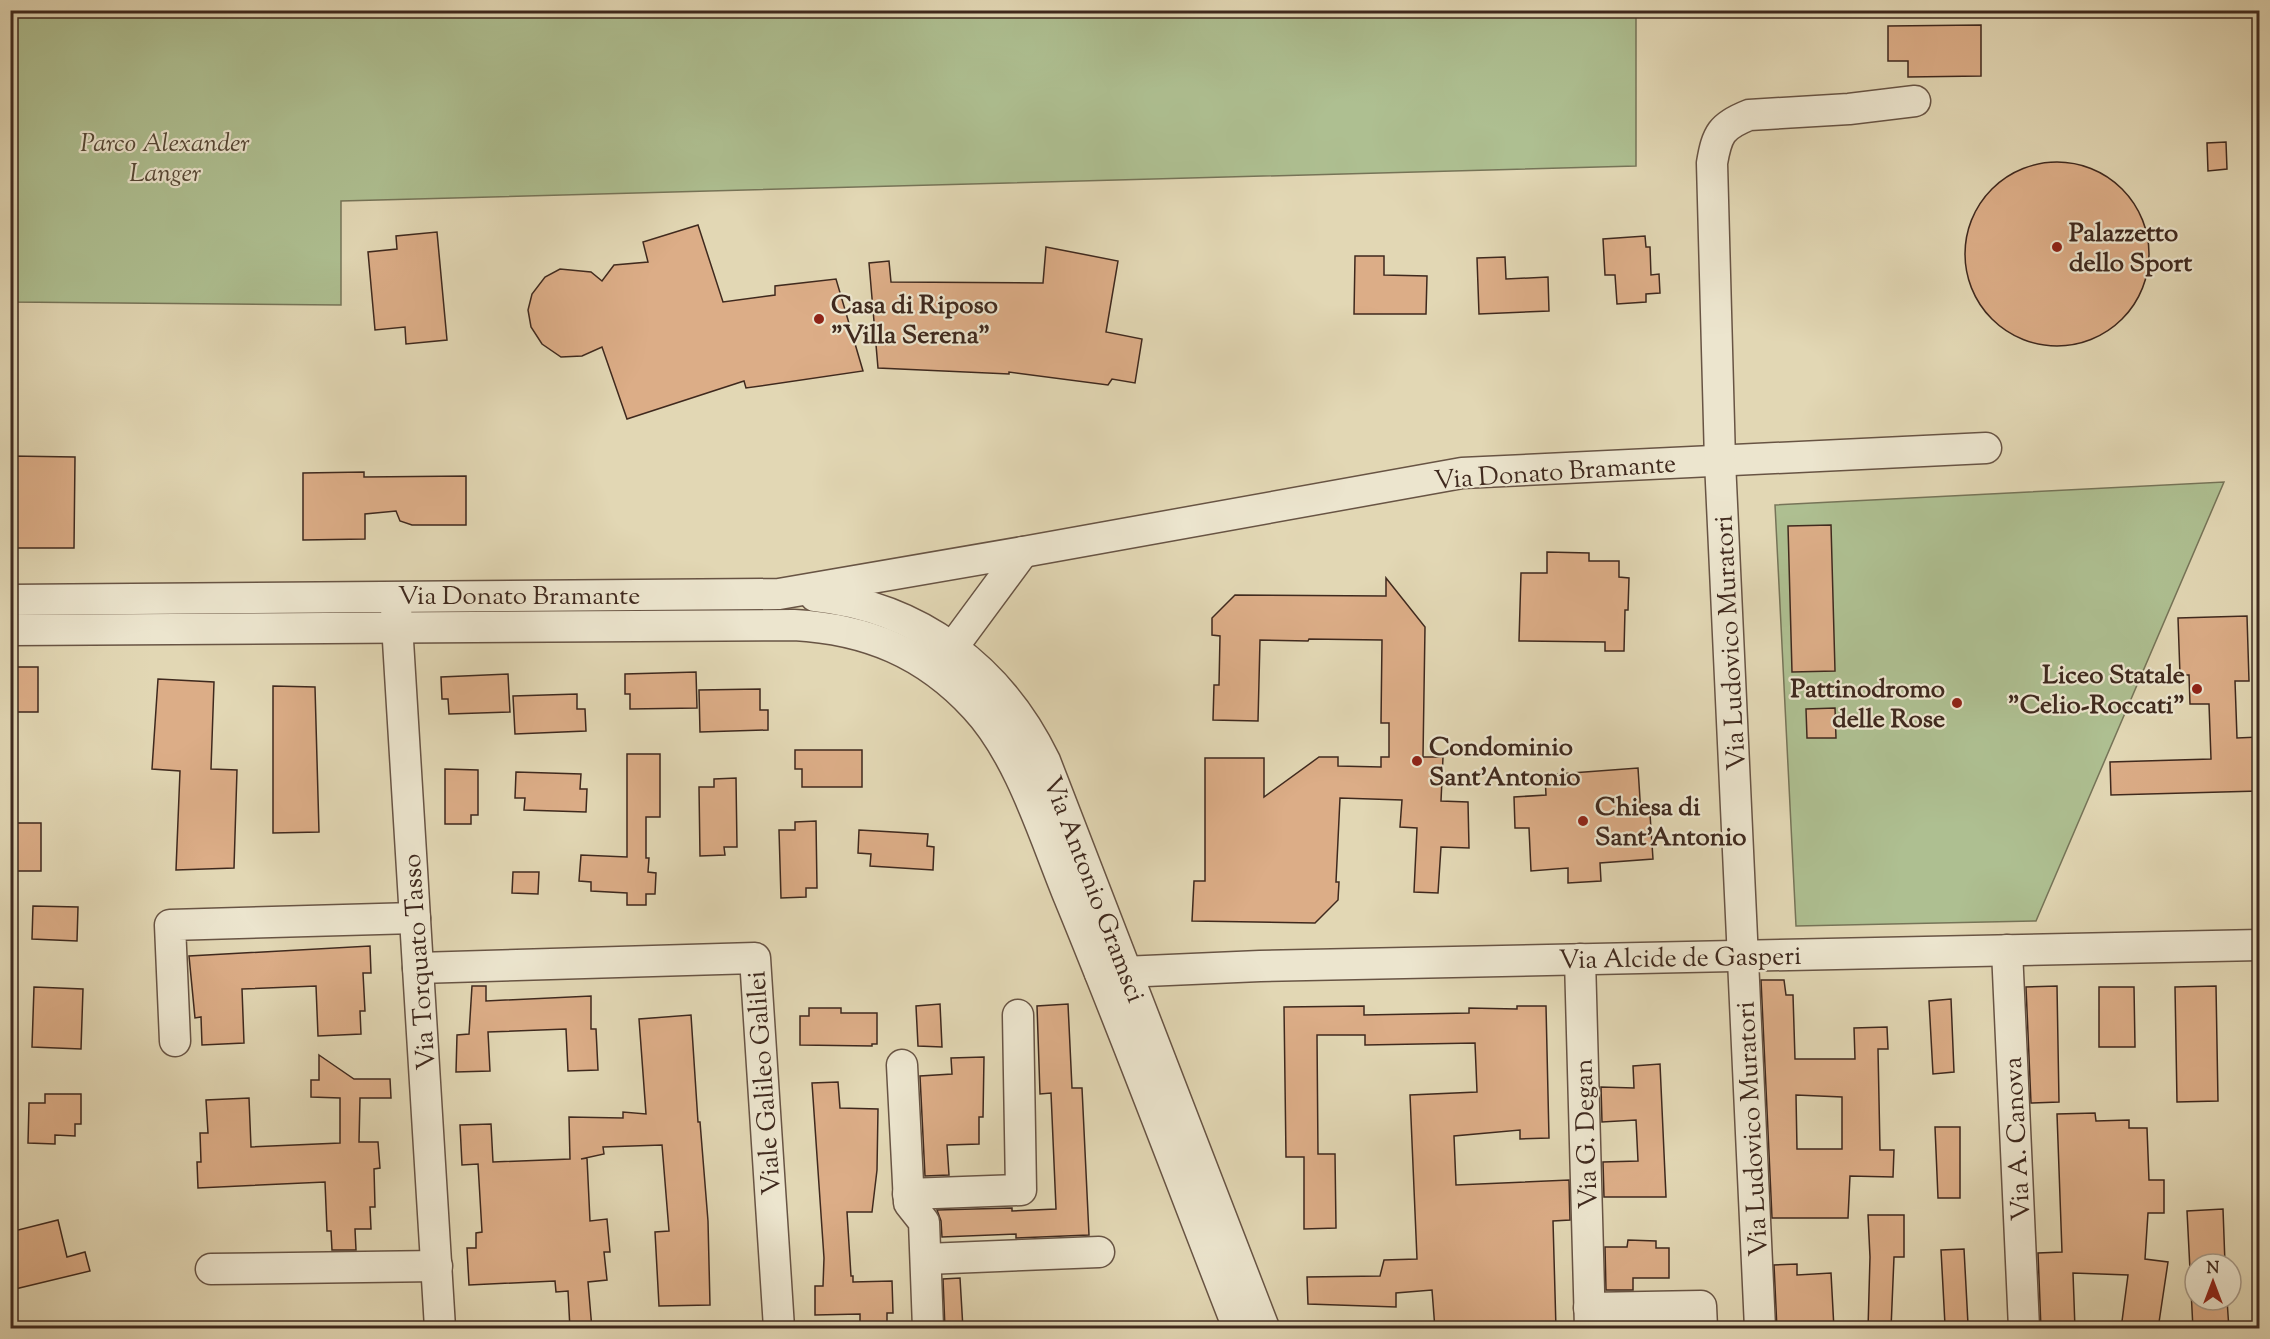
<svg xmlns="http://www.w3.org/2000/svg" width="2270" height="1339" viewBox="0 0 2270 1339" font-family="'Sorts Mill Goudy',serif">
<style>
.green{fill:#aebf91;stroke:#767458;stroke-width:1.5}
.building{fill:#dcad87;stroke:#3f291e;stroke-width:1.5;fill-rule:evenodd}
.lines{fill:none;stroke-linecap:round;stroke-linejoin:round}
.minor-casing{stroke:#685444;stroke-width:33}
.minor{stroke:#ece5ce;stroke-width:30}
.poi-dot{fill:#8f2418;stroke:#ece5ce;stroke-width:2}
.labels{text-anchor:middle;stroke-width:4.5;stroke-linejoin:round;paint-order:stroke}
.park-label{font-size:26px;font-style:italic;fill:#554735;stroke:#ece5ce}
.poi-label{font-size:26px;font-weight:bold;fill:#3f291e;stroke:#ece5ce;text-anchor:start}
.street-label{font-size:26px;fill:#3f291e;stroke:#ece5ce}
</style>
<rect width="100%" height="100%" fill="#e2d7b4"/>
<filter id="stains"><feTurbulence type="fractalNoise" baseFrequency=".00333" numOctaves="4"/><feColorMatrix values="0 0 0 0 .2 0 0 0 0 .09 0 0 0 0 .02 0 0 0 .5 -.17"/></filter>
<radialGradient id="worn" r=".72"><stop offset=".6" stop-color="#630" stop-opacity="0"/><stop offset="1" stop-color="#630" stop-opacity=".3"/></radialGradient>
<g class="green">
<polygon points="11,10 1636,11 1636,166 341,201 341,305 11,302"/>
<polygon points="2224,482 2036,921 1796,926 1775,505"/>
</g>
<g class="building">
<polygon points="1981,25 1981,76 1908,77 1908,61 1888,61 1888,26"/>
<polygon points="2226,142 2227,169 2208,171 2207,143"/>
<circle cx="2057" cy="254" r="92"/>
<polygon points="698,225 723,302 775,295 775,286 836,279 863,371 746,388 744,381 627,419 602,347 582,356 561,357 542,344 531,327 528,310 532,294 545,277 560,269 591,272 602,281 614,265 648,262 643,242"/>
<polygon points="437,232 447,340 406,344 405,327 375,330 368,252 397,249 396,236"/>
<polygon points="1645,236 1646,247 1650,247 1651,275 1659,274 1660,293 1646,294 1646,302 1617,304 1615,275 1605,275 1603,239"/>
<polygon points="1046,247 1118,261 1106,332 1142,339 1135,383 1112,379 1108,385 1009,372 1009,374 878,368 869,263 889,261 891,282 1043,283"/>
<polygon points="1355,256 1384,256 1384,275 1427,276 1426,314 1354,314"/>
<polygon points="1505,257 1506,279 1548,277 1549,311 1479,314 1477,258"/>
<polygon points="10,456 75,457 74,548 10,548"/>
<polygon points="364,472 364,477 466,476 466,525 412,525 400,521 396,511 365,514 365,539 303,540 303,473"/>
<polygon points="1831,525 1835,671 1792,672 1788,526"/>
<polygon points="1547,552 1589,553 1589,561 1619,561 1619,577 1629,578 1628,610 1625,610 1624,651 1605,651 1605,642 1519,641 1521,573 1547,573"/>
<polygon points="1386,578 1425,627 1423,757 1443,757 1441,801 1468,802 1469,848 1441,847 1438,893 1414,892 1417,828 1400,827 1402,800 1340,798 1336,882 1339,882 1338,900 1315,923 1192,921 1194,881 1205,881 1205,758 1264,758 1264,797 1319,757 1338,757 1338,766 1381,767 1381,757 1389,757 1389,723 1381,723 1382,640 1309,639 1308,641 1260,640 1258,721 1213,720 1214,685 1219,685 1220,636 1212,635 1212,618 1235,595 1386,596"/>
<polygon points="2247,616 2249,681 2235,681 2237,738 2259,737 2259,791 2111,795 2110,762 2211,759 2209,704 2190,704 2189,675 2180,675 2178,618"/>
<rect x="10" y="667" width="28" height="45"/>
<polygon points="696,672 697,708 630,709 630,694 625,694 625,674"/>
<polygon points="508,674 510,712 449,714 448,699 442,699 441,677"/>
<polygon points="158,679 214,682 211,769 237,770 234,868 176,870 180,771 152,769"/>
<polygon points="273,686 315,687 319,832 273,833"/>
<polygon points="760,689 760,710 768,710 768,730 700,732 699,690"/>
<polygon points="577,694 577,709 585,709 586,731 515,734 513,696"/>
<polygon points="1835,708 1836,738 1807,738 1806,709"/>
<polygon points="795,750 862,750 862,787 802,787 802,769 795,769"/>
<polygon points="627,754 660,754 660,817 646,817 646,858 649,858 648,872 656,873 655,894 646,894 646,905 627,905 627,893 591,891 591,882 579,881 581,855 627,857"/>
<polygon points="1638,768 1641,815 1650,814 1653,859 1600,863 1601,881 1568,883 1568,868 1531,871 1529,828 1515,828 1514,797 1546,795 1545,775"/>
<polygon points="445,769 478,770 478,815 471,815 471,824 445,824"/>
<polygon points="516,772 581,774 580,789 587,789 586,812 524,810 525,798 515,798"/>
<polygon points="736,778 737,847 724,847 725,855 700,856 699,787 714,787 714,779"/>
<polygon points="816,821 817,888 806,888 806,897 781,898 779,830 795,830 795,822"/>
<rect x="10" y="823" width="31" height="48"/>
<polygon points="859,830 928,834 927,846 934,847 933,870 870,866 871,854 858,853"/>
<polygon points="513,872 539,872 538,894 512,893"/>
<polygon points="33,906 78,907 77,941 32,939"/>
<polygon points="370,946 371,973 363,973 365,1011 360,1011 361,1034 318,1036 316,986 242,989 244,1043 202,1045 201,1017 195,1018 189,956"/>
<path d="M1761 980H1784L1786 995H1793L1795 1059H1855L1854 1028 1887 1027 1888 1049H1878L1880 1150H1894L1893 1177 1850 1176 1848 1218H1772ZM1796 1095 1842 1097V1149H1797Z"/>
<polygon points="472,986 486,986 486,1001 591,996 591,1029 596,1029 598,1070 568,1071 566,1029 488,1032 490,1071 456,1072 457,1035 469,1034"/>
<polygon points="2057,986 2059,1102 2031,1103 2026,987"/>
<polygon points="2216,986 2218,1101 2177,1102 2175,987"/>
<polygon points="34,987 83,989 81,1049 32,1047"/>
<polygon points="2099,987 2134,987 2135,1047 2099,1047"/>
<polygon points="1951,999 1954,1072 1933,1074 1929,1001"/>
<polygon points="940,1004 942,1047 918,1046 916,1006"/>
<polygon points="1068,1004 1072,1088 1082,1088 1089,1235 1016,1238 1016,1234 942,1237 941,1221 937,1210 1012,1208 1012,1211 1056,1209 1051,1093 1040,1094 1037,1006"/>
<polygon points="1364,1006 1364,1015 1469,1013 1469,1008 1517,1009 1517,1006 1546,1006 1549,1138 1520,1139 1520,1130 1454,1136 1456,1185 1569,1180 1570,1220 1553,1221 1556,1329 1435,1329 1432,1290 1396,1293 1396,1307 1308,1304 1307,1277 1380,1276 1384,1260 1417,1259 1410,1095 1477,1092 1475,1043 1365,1045 1365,1035 1317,1035 1318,1154 1335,1154 1336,1228 1304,1229 1304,1157 1286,1157 1284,1007"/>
<polygon points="809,1008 841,1008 841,1013 877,1013 877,1044 872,1044 872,1046 800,1045 800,1016 809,1016"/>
<polygon points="691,1015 698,1122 700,1122 708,1221 710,1305 659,1306 655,1232 669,1231 662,1145 603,1147 604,1154 581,1159 587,1158 590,1221 607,1219 610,1252 604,1252 607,1280 588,1282 592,1329 570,1329 568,1291 556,1292 555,1281 469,1285 467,1248 476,1248 476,1233 482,1232 478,1164 462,1165 460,1125 491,1124 493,1162 570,1159 569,1117 623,1118 623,1112 646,1114 639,1019"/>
<polygon points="319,1055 354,1079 390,1079 391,1098 360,1098 359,1142 378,1142 380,1168 374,1169 375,1207 370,1207 371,1229 355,1229 356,1250 332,1250 331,1231 327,1231 325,1182 198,1188 197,1162 201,1162 200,1133 208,1133 206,1100 249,1098 251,1147 340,1143 340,1098 311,1097 311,1080 319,1080"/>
<polygon points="984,1057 983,1117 979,1117 979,1144 947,1145 949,1175 925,1176 920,1076 952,1074 951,1058"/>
<polygon points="1660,1064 1666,1197 1604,1197 1603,1162 1638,1161 1636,1120 1602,1122 1601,1087 1634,1088 1633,1066"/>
<polygon points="838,1082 840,1108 878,1109 877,1170 872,1212 847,1212 851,1276 853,1276 853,1282 892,1281 893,1313 887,1313 887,1323 860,1323 860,1314 815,1315 815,1286 823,1286 824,1258 812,1083"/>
<polygon points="45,1094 81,1094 81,1124 75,1124 75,1136 55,1135 55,1144 28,1143 29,1103 45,1103"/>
<polygon points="2095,1113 2096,1121 2129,1120 2129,1128 2147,1128 2149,1180 2164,1180 2164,1213 2148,1213 2145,1259 2168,1262 2158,1329 2121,1329 2128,1275 2073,1273 2075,1329 2041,1329 2038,1253 2062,1252 2057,1114"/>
<polygon points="1935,1127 1960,1127 1960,1198 1938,1198"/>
<polygon points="2223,1209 2225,1264 2195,1264 2195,1300 2227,1300 2229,1329 2193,1329 2187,1211"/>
<polygon points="1868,1215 1904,1215 1904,1257 1894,1257 1891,1329 1868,1329 1870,1257"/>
<polygon points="58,1220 67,1257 85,1252 90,1271 11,1290 10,1232"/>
<polygon points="1628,1240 1656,1241 1656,1248 1669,1248 1669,1278 1633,1278 1633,1290 1606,1290 1605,1247 1627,1247"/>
<polygon points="1964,1249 1968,1324 1945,1325 1941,1250"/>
<polygon points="1797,1264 1797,1275 1831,1273 1834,1329 1777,1329 1774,1265"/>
<polygon points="960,1278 963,1329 945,1329 943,1279"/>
</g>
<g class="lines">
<defs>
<g id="minor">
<path d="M815 596C919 607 1000 668 1045 761L1264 1328"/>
<polyline points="10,600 779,594 1023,552 1462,473 1986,448"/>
<polyline points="396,608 440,1328"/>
<path d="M10 630 794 625C867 629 925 653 975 707 1020 755 1044 836 1069 897 1128 1040 1182 1185 1238 1328"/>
<polyline points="941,663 1023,552"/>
<polyline points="2007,950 2024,1328"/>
<polyline points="1580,959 1590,1328"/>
<polyline points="418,968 755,958 779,1328"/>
<polyline points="1100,973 1260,966 2260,945"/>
<polyline points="175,1041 170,925 415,918"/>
<polyline points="902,1065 909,1203 924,1222 928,1328"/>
<polyline points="908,1194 1021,1190 1018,1015"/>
<polyline points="926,1259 1099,1252"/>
<polyline points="211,1269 437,1266"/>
<polyline points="1589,1308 1701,1306 1702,1328"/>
<path d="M1760 1328 1720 461 1712 163C1717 134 1721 126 1749 115L1849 109 1915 101"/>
</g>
</defs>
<use href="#minor" class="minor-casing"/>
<use href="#minor" class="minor"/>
</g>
<g class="poi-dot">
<circle cx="2057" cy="247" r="6"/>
<circle cx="819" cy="319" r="6"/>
<circle cx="2197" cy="689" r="6"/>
<circle cx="1957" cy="703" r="6"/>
<circle cx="1417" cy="761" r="6"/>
<circle cx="1583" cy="821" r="6"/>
</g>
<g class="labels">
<g class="park-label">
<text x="165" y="151">Parco Alexander<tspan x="165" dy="30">Langer</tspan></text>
</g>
<g class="poi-label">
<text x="2069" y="241">Palazzetto<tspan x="2069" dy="30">dello Sport</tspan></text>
<text x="831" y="313">Casa di Riposo<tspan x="831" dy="30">"Villa Serena"</tspan></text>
<text x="2185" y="683" text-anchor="end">Liceo Statale<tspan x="2185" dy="30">"Celio-Roccati"</tspan></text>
<text x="1945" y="697" text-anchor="end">Pattinodromo<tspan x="1945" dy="30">delle Rose</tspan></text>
<text x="1429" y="755">Condominio<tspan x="1429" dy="30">Sant'Antonio</tspan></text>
<text x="1595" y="815">Chiesa di<tspan x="1595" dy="30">Sant'Antonio</tspan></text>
</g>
<g class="street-label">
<text transform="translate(1555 471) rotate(-4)" y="9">Via Donato Bramante</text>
<text x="519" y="604">Via Donato Bramante</text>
<text transform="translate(1729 643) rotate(-93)" y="9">Via Ludovico Muratori</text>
<text transform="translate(1095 889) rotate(69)" y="9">Via Antonio Gramsci</text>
<text transform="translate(1680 957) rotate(-1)" y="9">Via Alcide de Gasperi</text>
<text transform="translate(418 962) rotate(-94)" y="9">Via Torquato Tasso</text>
<text transform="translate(763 1083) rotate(-94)" y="9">Viale Galileo Galilei</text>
<text transform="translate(1751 1129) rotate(-93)" y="9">Via Ludovico Muratori</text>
<text transform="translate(1585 1134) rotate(-92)" y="9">Via G. Degan</text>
<text transform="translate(2016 1139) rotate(-93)" y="9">Via A. Canova</text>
</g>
</g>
<rect width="2270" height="1339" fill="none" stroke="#e2d7b4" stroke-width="36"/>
<rect x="12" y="12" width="2246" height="1315" fill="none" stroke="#3f291e" stroke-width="3"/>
<rect x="18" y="18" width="2234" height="1303" fill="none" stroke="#3f291e" stroke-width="1.5"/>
<g transform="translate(2213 1282)"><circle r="28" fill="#ece5ce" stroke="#a79a88" stroke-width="1.5"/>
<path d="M0-4.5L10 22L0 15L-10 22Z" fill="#8f2418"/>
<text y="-9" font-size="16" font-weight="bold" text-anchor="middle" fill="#3f291e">N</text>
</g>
<rect width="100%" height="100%" filter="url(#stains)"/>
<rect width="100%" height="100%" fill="url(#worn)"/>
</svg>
